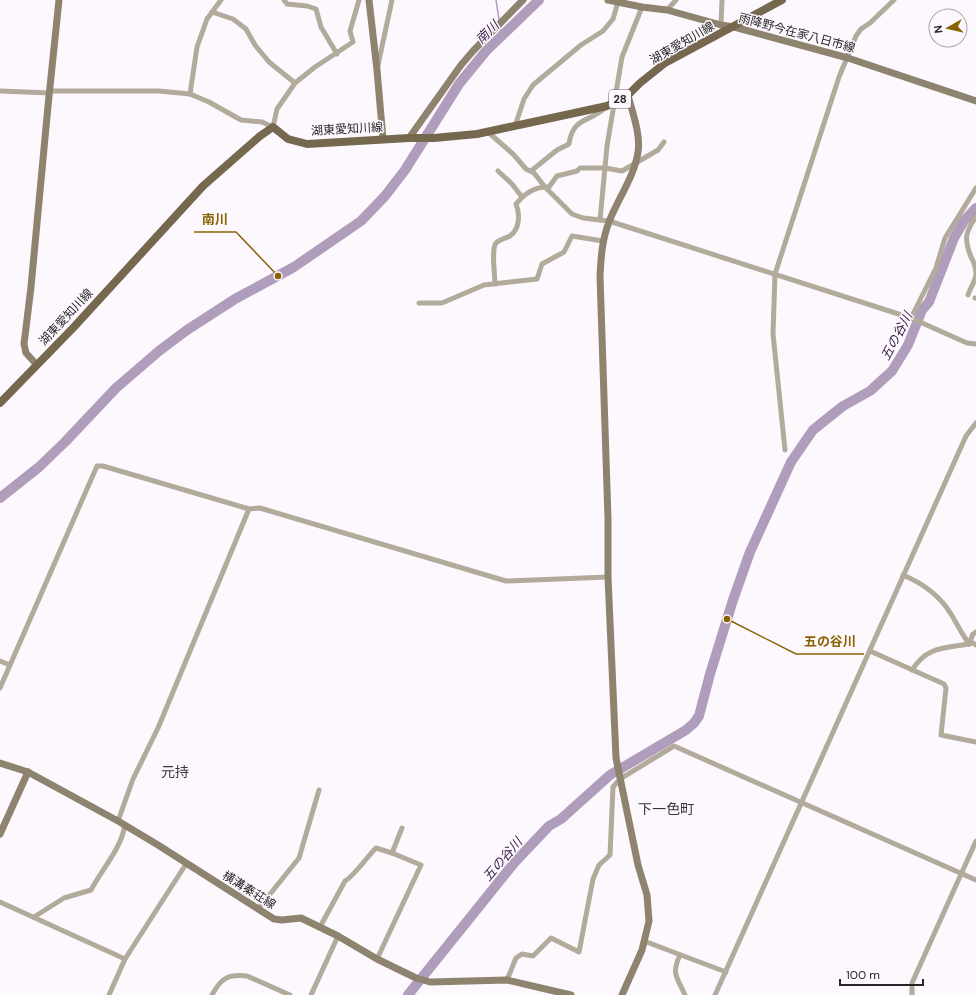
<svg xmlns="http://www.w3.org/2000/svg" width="976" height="995" viewBox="0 0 976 995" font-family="'DM Sans','Noto Sans JP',sans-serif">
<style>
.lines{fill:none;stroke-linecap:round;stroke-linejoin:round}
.stream{stroke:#b09cbb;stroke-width:1.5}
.river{stroke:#b09cbb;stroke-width:10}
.street{stroke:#b2aa9b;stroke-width:5}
.secondary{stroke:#8e836e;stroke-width:7}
.primary{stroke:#75684e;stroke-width:8}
.labels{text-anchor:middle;stroke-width:3;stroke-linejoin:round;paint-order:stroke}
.shield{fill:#fcf8fe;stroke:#666468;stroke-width:1}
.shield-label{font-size:11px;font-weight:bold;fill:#262527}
.street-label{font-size:12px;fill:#262527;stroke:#fcf8fe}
.water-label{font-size:13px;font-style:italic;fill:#3c2049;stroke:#fcf8fe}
.quarter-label{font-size:14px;fill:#3a373c;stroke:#fcf8fe}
.leader{fill:none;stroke:#886300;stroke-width:1.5}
.callout-dot{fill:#886300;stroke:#fcf8fe;stroke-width:1.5}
.callout-label{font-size:13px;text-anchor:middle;font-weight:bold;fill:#886300;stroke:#fcf8fe;stroke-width:3;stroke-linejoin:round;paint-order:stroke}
</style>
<rect width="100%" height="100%" fill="#fcf8fe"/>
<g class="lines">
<g class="stream">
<polyline points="496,0 499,20"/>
<polyline points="500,28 502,37"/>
</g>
<g class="river">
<polyline points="0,498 39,467 65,442 116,388 159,351 187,330 235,299 294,267 361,221 385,196 405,170 459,84 486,51 539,0"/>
<polyline points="408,995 514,863 549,826 561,819 610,775 686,730 694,723 699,716 710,674 733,600 750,552 791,462 813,430 843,406 870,391 892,371 908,345 922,310 929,302 954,238 964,221 976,208"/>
</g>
<g class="street">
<polyline points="284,0 287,4 307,6 316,9 321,27 337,54"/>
<polyline points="667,10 676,0"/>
<polyline points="212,12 233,19 246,29 255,45 269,62 295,83"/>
<polyline points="721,25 722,0"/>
<polyline points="378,65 392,0"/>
<polyline points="0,91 50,93"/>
<polyline points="50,91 159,91 190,94 209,102 241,120 262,122 273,127 277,109 295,83 315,67 353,42 350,31 359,0"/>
<polyline points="190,94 197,47 207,19 221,0"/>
<polyline points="515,126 524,99 533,85 581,45 603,31 613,19 618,2"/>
<polyline points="488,132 513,154 526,169 534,173 545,187 572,214 583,218 609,221 911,318 967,343 976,344"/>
<polyline points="498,171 512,184 522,197"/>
<path d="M531 171 557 150 569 144C573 116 590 123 606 107"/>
<polyline points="600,220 607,146 622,57 642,7"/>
<path d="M495 284C495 275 491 249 496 243 499 240 506 238 510 236 520 229 520 214 516 204 524 194 535 186 549 187L557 176 577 171 580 168H605L622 171 658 150 664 142"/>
<path d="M968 295C970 289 975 281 976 275 976 269 974 262 971 257 964 239 965 232 976 217"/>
<polyline points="975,298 976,298"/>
<polyline points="419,303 442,303 484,285 537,279 542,264 564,252 572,236 603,241"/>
<polyline points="911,318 936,268 945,238 976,188"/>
<polyline points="785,450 773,334 775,274 839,77 856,36 861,29 870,23 894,0"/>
<path d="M903 575C922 583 940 596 951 614 957 624 962 634 969 644"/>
<polyline points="969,644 973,634 976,632"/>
<polyline points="870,651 944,684 946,688 941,735 976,742"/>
<polyline points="0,661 10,665"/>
<path d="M912 670C929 644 947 649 973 643L976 645"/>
<polyline points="0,688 97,466 103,466 249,509 260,508 506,581 608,577"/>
<polyline points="118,821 133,779 158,728 249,509"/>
<polyline points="0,902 125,959"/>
<polyline points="258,909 299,858 319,790"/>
<path d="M34 917 64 898 91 890C102 869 121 849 125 825"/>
<path d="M320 927 345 881C354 876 367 857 376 848L392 853"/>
<polyline points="644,941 726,972"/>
<path d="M680 955C671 974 677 977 685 995"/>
<polyline points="377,959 421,865 392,853 402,828"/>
<polyline points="507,980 516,958 522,954 533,956 551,938 579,952 593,879 599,865 610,855 613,787 620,779 674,746 976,880"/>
<polyline points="109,995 125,959 186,864"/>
<path d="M212 995C221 978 228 974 247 976L290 995"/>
<polyline points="311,995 338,936"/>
<polyline points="715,995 966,436 976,423"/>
<polyline points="912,995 912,983 976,841"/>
</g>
<g class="secondary">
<polyline points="369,0 377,70 383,139"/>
<polyline points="608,0 642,7 667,10 721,25 734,27 848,58 976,101"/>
<polyline points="409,138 461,65 473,51 523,0"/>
<polyline points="37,365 26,353 24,344 31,287 48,106 59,0"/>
<polyline points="0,763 28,772 118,821 158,845 274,919 282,920 301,918 338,936 377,959 416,978 430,982 507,980 571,995"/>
<polyline points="0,834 28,772"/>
<path d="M622 995 642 950 649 921 647 895 638 865 616 758 608 577V518L600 276C601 257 602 240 609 222 618 198 634 178 638 152 641 135 632 111 628 95"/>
</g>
<polyline class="primary" points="0,403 73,328 203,186 260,136 273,127 288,139 307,144 409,138 434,138 477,134 607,106 628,95 640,83 665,63 782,0"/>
</g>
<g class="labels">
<rect class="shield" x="609" y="90" width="22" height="18" rx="3"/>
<g class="shield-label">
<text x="620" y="103">28</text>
</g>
<g class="street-label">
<text transform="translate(797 33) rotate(15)" y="4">雨降野今在家八日市線</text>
<text transform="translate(682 43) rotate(-30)" y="4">湖東愛知川線</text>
<text transform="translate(347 129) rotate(-3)" y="4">湖東愛知川線</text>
<text transform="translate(66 317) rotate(-47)" y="4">湖東愛知川線</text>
<text transform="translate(249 890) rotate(32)" y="4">横溝秦荘線</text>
</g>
<g class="water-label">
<text transform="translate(487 32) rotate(-45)" y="5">南川</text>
<text transform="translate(896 336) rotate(-62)" y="5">五の谷川</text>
<text transform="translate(502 859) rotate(-49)" y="5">五の谷川</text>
</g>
<g class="quarter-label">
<text x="175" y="777">元持</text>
<text x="666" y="814">下一色町</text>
</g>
</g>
<path class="leader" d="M278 276L236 232H194M727 619L796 654H864"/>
<g class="callout-dot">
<circle cx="278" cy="276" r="4"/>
<circle cx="727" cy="619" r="4"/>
</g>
<g class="callout-label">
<text x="215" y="224">南川</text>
<text x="830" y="646">五の谷川</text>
</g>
<g transform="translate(948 28) rotate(262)"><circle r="19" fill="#fcf8fe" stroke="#a6a4a8"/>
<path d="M0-3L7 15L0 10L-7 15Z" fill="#886300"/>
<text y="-6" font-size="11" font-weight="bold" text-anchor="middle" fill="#262527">N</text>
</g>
<path d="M840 979v6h83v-6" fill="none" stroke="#262527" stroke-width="2"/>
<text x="846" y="979" font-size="12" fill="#262527" stroke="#fcf8fe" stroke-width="3" paint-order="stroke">100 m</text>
</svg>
